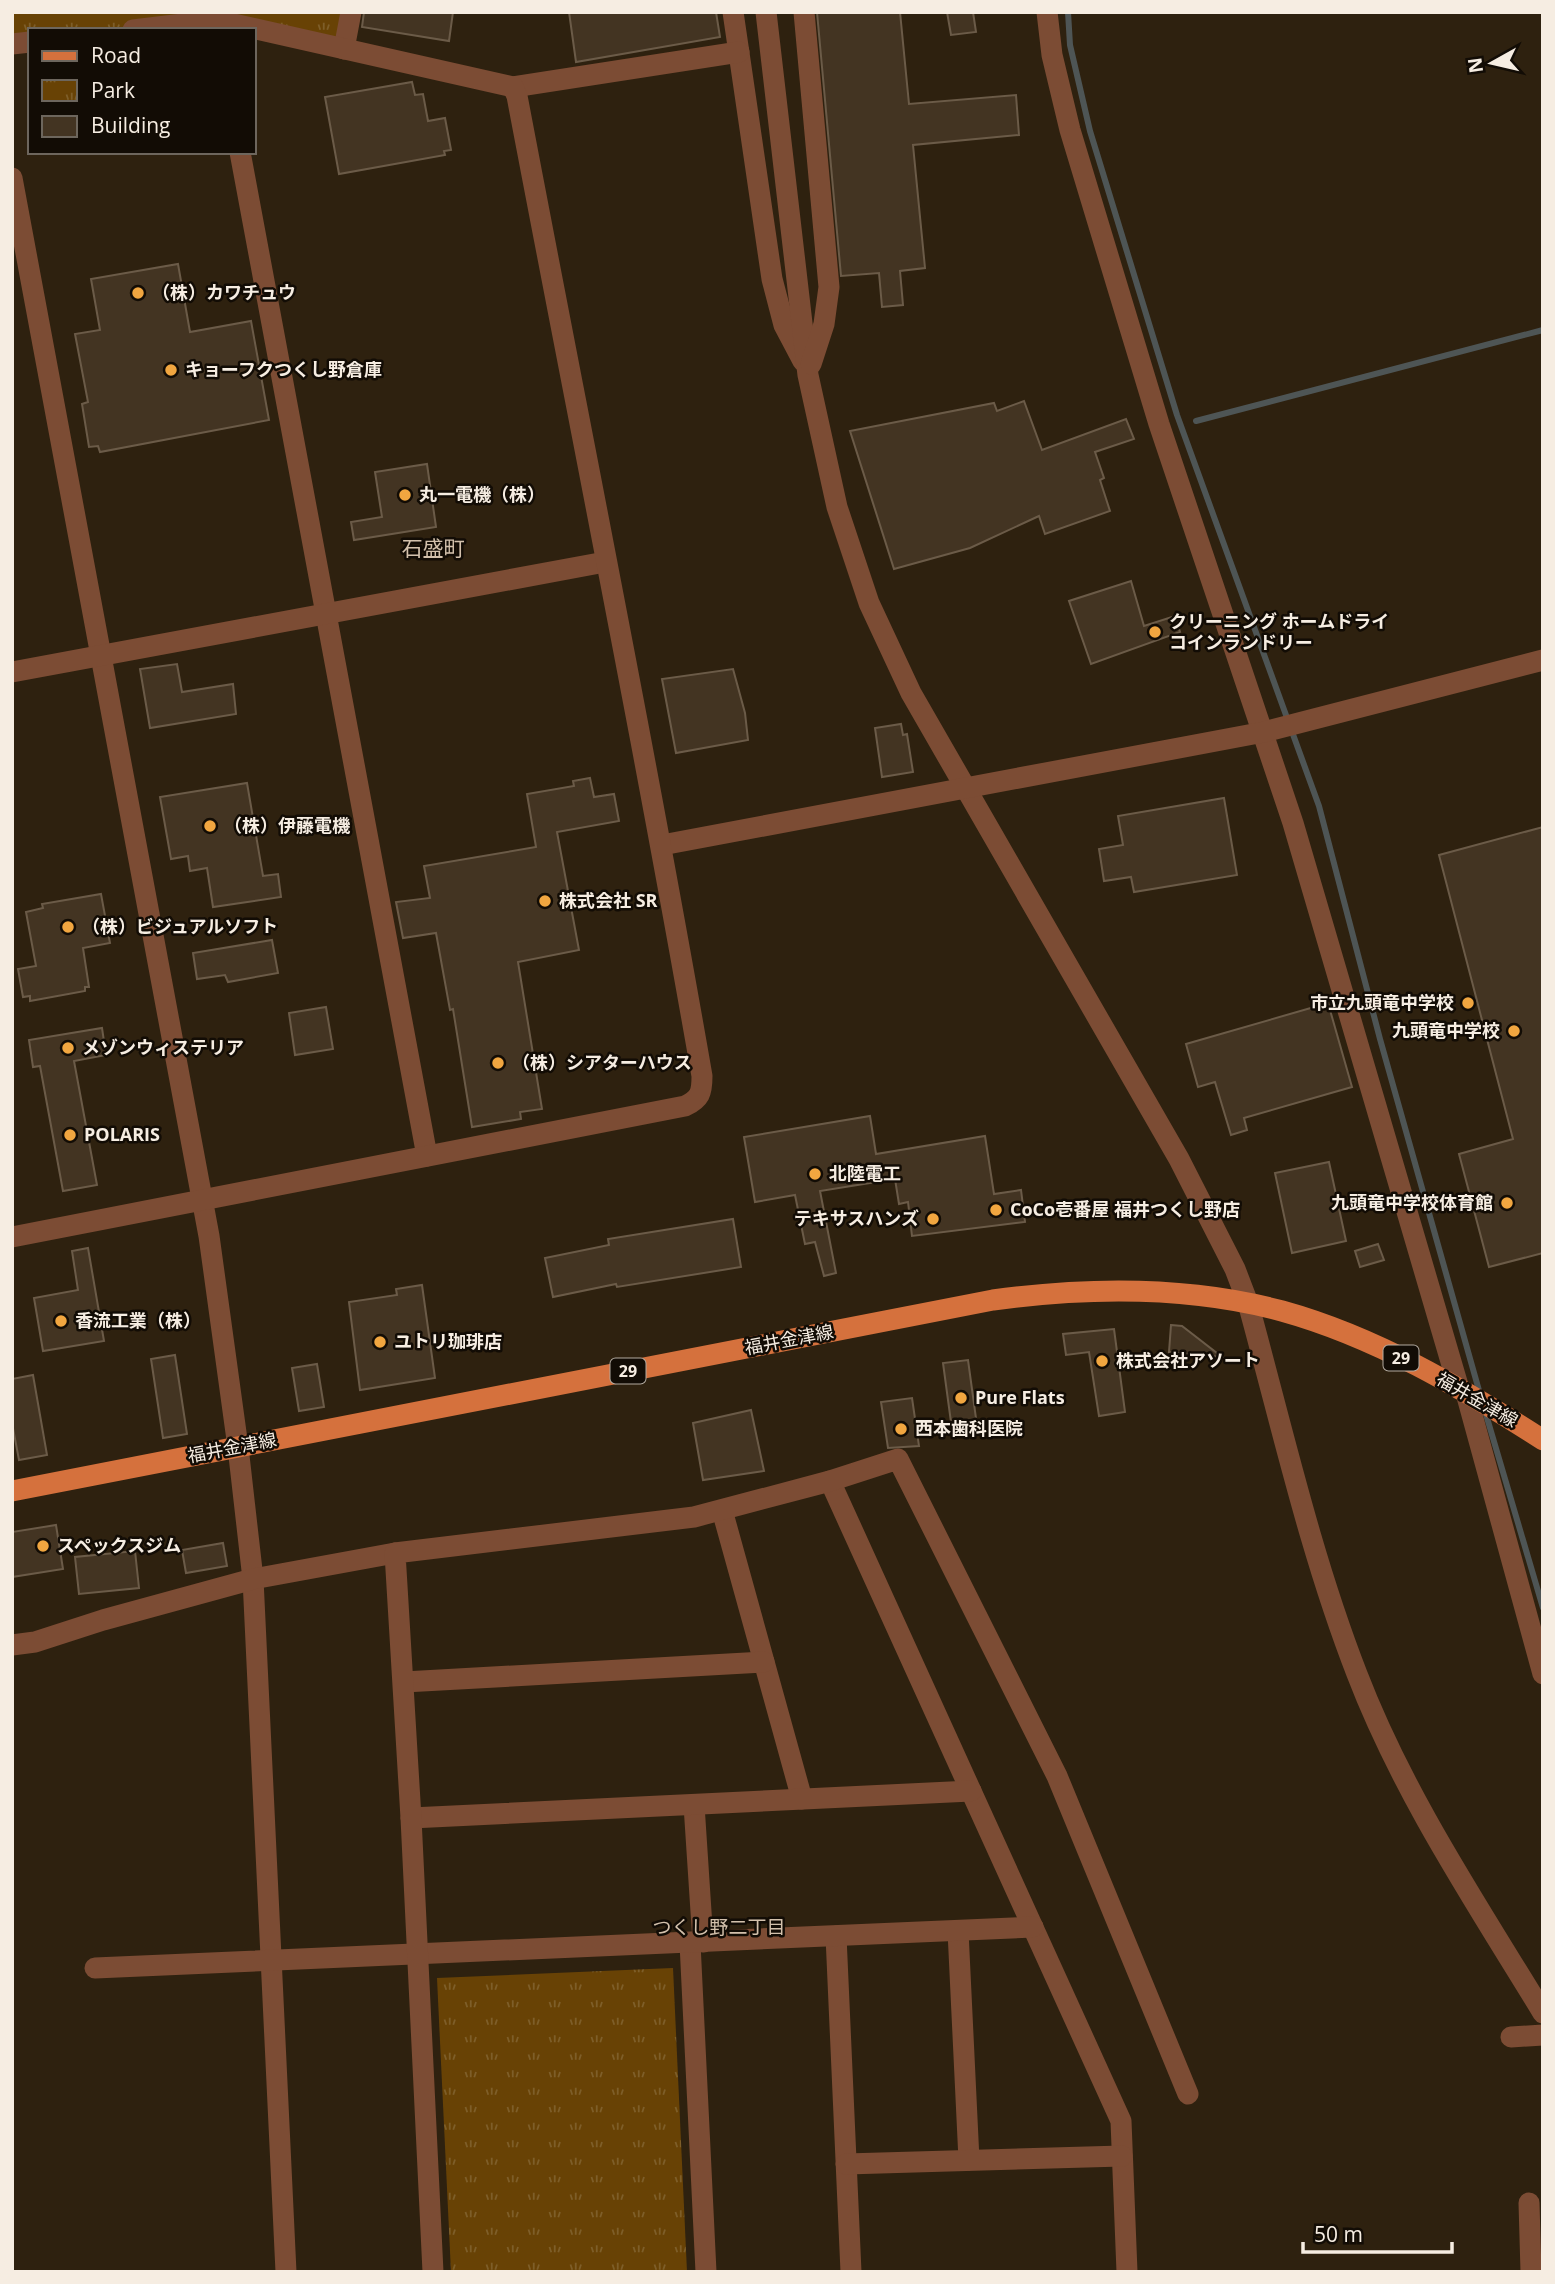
<svg xmlns="http://www.w3.org/2000/svg" width="1555" height="2284" viewBox="0 0 1555 2284" font-family="'Open Sans','Noto Sans JP',sans-serif">
<style>
.park{fill:url(#park-tufts)}
.lines{fill:none;stroke-linecap:round;stroke-linejoin:round}
.stream{stroke:#4e5555;stroke-width:6}
.building{fill:#433422;stroke:#6b5b48;stroke-width:2}
.minor{stroke:#7c4c34;stroke-width:21}
.major{stroke:#d5713d;stroke-width:21}
.poi-dot{fill:#f1a640;stroke:#120c05;stroke-width:2.5}
.labels{text-anchor:middle;stroke-width:5;stroke-linejoin:round;paint-order:stroke}
.shield{fill:#120c05;stroke:#b2aaa0;stroke-width:2}
.shield-label{font-size:16px;font-weight:bold;fill:#f6ede2}
.poi-label{font-size:18px;font-weight:bold;fill:#f6ede2;stroke:#120c05;text-anchor:start}
.street-label{font-size:18px;fill:#f6ede2;stroke:#120c05}
.neighbourhood-label{font-size:19px;fill:#d3c1ac;stroke:#120c05}
.quarter-label{font-size:21px;fill:#d3c1ac;stroke:#120c05}
</style>
<defs>
<pattern id="park-tufts" width="24" height="20" patternUnits="userSpaceOnUse" patternTransform="scale(1.75)"><rect width="24" height="20" fill="#684205"/><path d="M3 7l-1-3M5 7V3M7 7l1-3M15 17l-1-3M17 17v-4M19 17l1-3" fill="none" stroke="#7e5e29"/></pattern>
</defs>
<rect width="100%" height="100%" fill="#2e210f"/>
<g class="park">
<polygon points="12,12 342,12 336,47 216,20 133,30 30,30 30,42 12,44"/>
<polygon points="673,1968 687,2272 451,2272 437,1978"/>
</g>
<g class="lines">
<g class="stream">
<polyline points="1068,12 1070,45 1090,131 1177,415 1319,806 1380,1039 1480,1394"/>
<polyline points="1196,421 1543,330"/>
<polyline points="1485,1411 1543,1608"/>
</g>
</g>
<g class="building">
<polygon points="364,12 453,12 449,41 362,27"/>
<polygon points="569,12 716,12 720,37 576,62"/>
<polygon points="817,12 900,12 909,104 1016,95 1019,135 913,145 925,268 900,271 903,305 882,307 879,273 841,276"/>
<polygon points="947,12 973,12 976,32 951,35"/>
<polygon points="412,82 415,95 423,94 428,121 445,118 451,150 444,151 445,155 339,174 325,97"/>
<polygon points="178,264 190,332 251,321 269,420 100,452 98,446 89,447 82,404 88,402 75,334 100,330 91,279"/>
<polygon points="1024,401 1042,450 1126,419 1134,439 1095,452 1104,478 1100,480 1110,511 1045,534 1039,516 970,548 894,569 850,431 994,403 997,411"/>
<polygon points="427,464 436,527 354,540 351,522 382,517 375,472"/>
<polygon points="1131,581 1144,626 1175,616 1180,632 1091,664 1069,601"/>
<polygon points="177,664 182,692 233,684 236,714 150,728 140,669"/>
<polygon points="733,669 745,713 748,740 676,753 662,679"/>
<polygon points="901,724 903,735 907,734 913,772 882,777 875,728"/>
<polygon points="590,778 594,797 614,794 619,821 557,832 579,950 518,962 542,1109 520,1112 521,1119 472,1127 453,1009 450,1010 436,933 403,938 396,902 430,898 424,866 536,847 527,794 574,786 573,781"/>
<polygon points="247,783 263,876 278,874 281,897 213,907 207,868 190,871 188,856 171,859 160,797"/>
<polygon points="1224,798 1237,875 1134,892 1131,877 1104,881 1099,849 1123,845 1118,816"/>
<polygon points="1543,827 1543,1253 1489,1267 1459,1154 1513,1139 1439,855"/>
<polygon points="101,894 110,943 83,948 89,987 85,987 85,991 30,1001 30,996 23,997 18,969 36,966 26,912 43,908 42,904"/>
<polygon points="272,940 278,973 228,982 225,975 197,979 193,953"/>
<polygon points="1328,1003 1352,1087 1244,1118 1247,1130 1231,1135 1215,1082 1198,1087 1186,1044"/>
<polygon points="326,1007 333,1049 295,1055 289,1013"/>
<polygon points="102,1028 106,1055 74,1061 97,1185 63,1191 40,1066 33,1067 29,1040"/>
<polygon points="870,1116 876,1154 985,1136 994,1194 1021,1190 1025,1222 912,1236 908,1202 899,1204 895,1179 820,1191 836,1273 824,1276 815,1242 805,1244 795,1195 755,1202 744,1137"/>
<polygon points="1329,1162 1346,1241 1292,1253 1275,1173"/>
<polygon points="733,1219 741,1267 617,1287 616,1284 553,1297 545,1258 609,1245 608,1239"/>
<polygon points="1378,1244 1384,1260 1360,1267 1355,1251"/>
<polygon points="88,1248 104,1341 43,1351 34,1298 78,1290 72,1251"/>
<polygon points="422,1285 435,1378 360,1390 349,1302 397,1295 396,1289"/>
<polygon points="1171,1325 1182,1326 1222,1357 1169,1352"/>
<polygon points="1114,1329 1125,1412 1099,1416 1089,1352 1066,1355 1063,1334"/>
<polygon points="175,1355 187,1434 163,1438 151,1359"/>
<polygon points="968,1360 978,1433 953,1437 943,1363"/>
<polygon points="317,1364 324,1407 299,1411 292,1368"/>
<polygon points="33,1375 47,1455 19,1460 12,1423 12,1379"/>
<polygon points="912,1398 919,1446 888,1448 881,1402"/>
<polygon points="751,1410 764,1471 703,1480 693,1423"/>
<polygon points="56,1525 63,1569 12,1577 12,1532"/>
<polygon points="223,1543 227,1566 186,1573 182,1550"/>
<polygon points="135,1551 139,1588 79,1594 75,1557"/>
</g>
<g class="lines">
<g class="minor">
<polyline points="733,12 772,279 784,325 803,361"/>
<path d="M766 12 808 375 837 507 869 603 911 693 1179 1159 1235 1269 1248 1303C1282 1427 1310 1553 1357 1674 1403 1794 1476 1903 1543 2013"/>
<polyline points="804,12 829,287 824,324 811,364"/>
<polyline points="1047,12 1052,55 1070,130 1159,424 1293,823 1459,1389"/>
<polyline points="12,44 30,42"/>
<polyline points="344,49 351,12"/>
<polyline points="513,87 739,52"/>
<polyline points="240,152 427,1156"/>
<polyline points="12,178 209,1236 238,1447 253,1579 286,2272"/>
<polyline points="12,672 605,562"/>
<polyline points="662,845 1264,732 1543,660"/>
<path d="M12 1237 685 1106C700 1099 702 1093 702 1076 645 749 579 423 517 96L513 87 216 20 133 30"/>
<polyline points="1466,1393 1543,1674"/>
<polyline points="830,1481 1121,2121 1127,2272"/>
<polyline points="722,1510 802,1799"/>
<polyline points="12,1645 35,1642 103,1620 253,1579 395,1553"/>
<polyline points="404,1682 764,1662"/>
<polyline points="694,1805 703,1942"/>
<polyline points="411,1818 971,1791"/>
<polyline points="958,1931 969,2160"/>
<polyline points="836,1936 851,2272"/>
<polyline points="690,1943 706,2272"/>
<polyline points="95,1968 1033,1927"/>
<polyline points="1511,2037 1543,2035"/>
<polyline points="846,2164 1122,2156"/>
<polyline points="1529,2203 1531,2272"/>
<polyline points="433,2272 411,1818 395,1553 694,1517 830,1481 898,1459 1057,1776 1188,2094"/>
</g>
<path class="major" d="M12 1491 993 1300C1089 1287 1189 1286 1282 1311 1376 1337 1462 1388 1543 1440"/>
</g>
<g class="poi-dot">
<circle cx="138" cy="293" r="7"/>
<circle cx="171" cy="370" r="7"/>
<circle cx="405" cy="495" r="7"/>
<circle cx="1155" cy="632" r="7"/>
<circle cx="210" cy="826" r="7"/>
<circle cx="545" cy="901" r="7"/>
<circle cx="68" cy="927" r="7"/>
<circle cx="1468" cy="1003" r="7"/>
<circle cx="1514" cy="1031" r="7"/>
<circle cx="68" cy="1048" r="7"/>
<circle cx="498" cy="1063" r="7"/>
<circle cx="70" cy="1135" r="7"/>
<circle cx="815" cy="1174" r="7"/>
<circle cx="1507" cy="1203" r="7"/>
<circle cx="996" cy="1210" r="7"/>
<circle cx="933" cy="1219" r="7"/>
<circle cx="61" cy="1321" r="7"/>
<circle cx="380" cy="1342" r="7"/>
<circle cx="1102" cy="1361" r="7"/>
<circle cx="961" cy="1398" r="7"/>
<circle cx="901" cy="1429" r="7"/>
<circle cx="43" cy="1546" r="7"/>
</g>
<g class="labels">
<g class="shield">
<rect x="1383.5" y="1345.5" width="35" height="25" rx="5"/>
<rect x="610.5" y="1358.5" width="35" height="25" rx="5"/>
</g>
<g class="shield-label">
<text x="1401" y="1364">29</text>
<text x="628" y="1377">29</text>
</g>
<g class="poi-label">
<text x="152" y="299">（株）カワチュウ</text>
<text x="185" y="376">キョーフクつくし野倉庫</text>
<text x="419" y="501">丸一電機（株）</text>
<text x="1169" y="628">クリーニング ホームドライ<tspan x="1169" dy="21">コインランドリー</tspan></text>
<text x="224" y="832">（株）伊藤電機</text>
<text x="559" y="907">株式会社 SR</text>
<text x="82" y="933">（株）ビジュアルソフト</text>
<text x="1454" y="1009" text-anchor="end">市立九頭竜中学校</text>
<text x="1500" y="1037" text-anchor="end">九頭竜中学校</text>
<text x="82" y="1054">メゾンウィステリア</text>
<text x="512" y="1069">（株）シアターハウス</text>
<text x="84" y="1141">POLARIS</text>
<text x="829" y="1180">北陸電工</text>
<text x="1493" y="1209" text-anchor="end">九頭竜中学校体育館</text>
<text x="1010" y="1216">CoCo壱番屋 福井つくし野店</text>
<text x="919" y="1225" text-anchor="end">テキサスハンズ</text>
<text x="75" y="1327">香流工業（株）</text>
<text x="394" y="1348">ユトリ珈琲店</text>
<text x="1116" y="1367">株式会社アソート</text>
<text x="975" y="1404">Pure Flats</text>
<text x="915" y="1435">西本歯科医院</text>
<text x="57" y="1552">スペックスジム</text>
</g>
<g class="street-label">
<text transform="translate(789 1340) rotate(-11)" y="6">福井金津線</text>
<text transform="translate(1477 1400) rotate(30)" y="6">福井金津線</text>
<text transform="translate(232 1448) rotate(-11)" y="6">福井金津線</text>
</g>
<g class="neighbourhood-label">
<text x="719" y="1934">つくし野二丁目</text>
</g>
<g class="quarter-label">
<text x="433" y="556">石盛町</text>
</g>
</g>
<rect width="1555" height="2284" fill="none" stroke="#f6ede2" stroke-width="28"/>
<rect x="28" y="28" width="228" height="126" fill="#120c05" stroke="#6d665d" stroke-width="2"/>
<rect x="42" y="51" width="35" height="10" fill="#d5713d" stroke="#6d665d" stroke-width="2"/>
<text x="91" y="63" font-size="21" fill="#f6ede2">Road</text>
<rect x="42" y="80" width="35" height="21" fill="url(#park-tufts)" stroke="#6d665d" stroke-width="2"/>
<text x="91" y="98" font-size="21" fill="#f6ede2">Park</text>
<rect x="42" y="116" width="35" height="21" fill="#433422" stroke="#6d665d" stroke-width="2"/>
<text x="91" y="133" font-size="21" fill="#f6ede2">Building</text>
<g transform="translate(1492 63) rotate(262)" stroke="#120c05" stroke-width="5" paint-order="stroke">
<path d="M0-5L12 26L0 18L-12 26Z" fill="#f6ede2"/>
<text y="-10" font-size="19" font-weight="bold" text-anchor="middle" fill="#f6ede2">N</text>
</g>
<path d="M1303 2242v10h149v-10" fill="none" stroke="#f6ede2" stroke-width="3.5"/>
<text x="1314" y="2242" font-size="21" fill="#f6ede2" stroke="#120c05" stroke-width="5" paint-order="stroke">50 m</text>
</svg>
